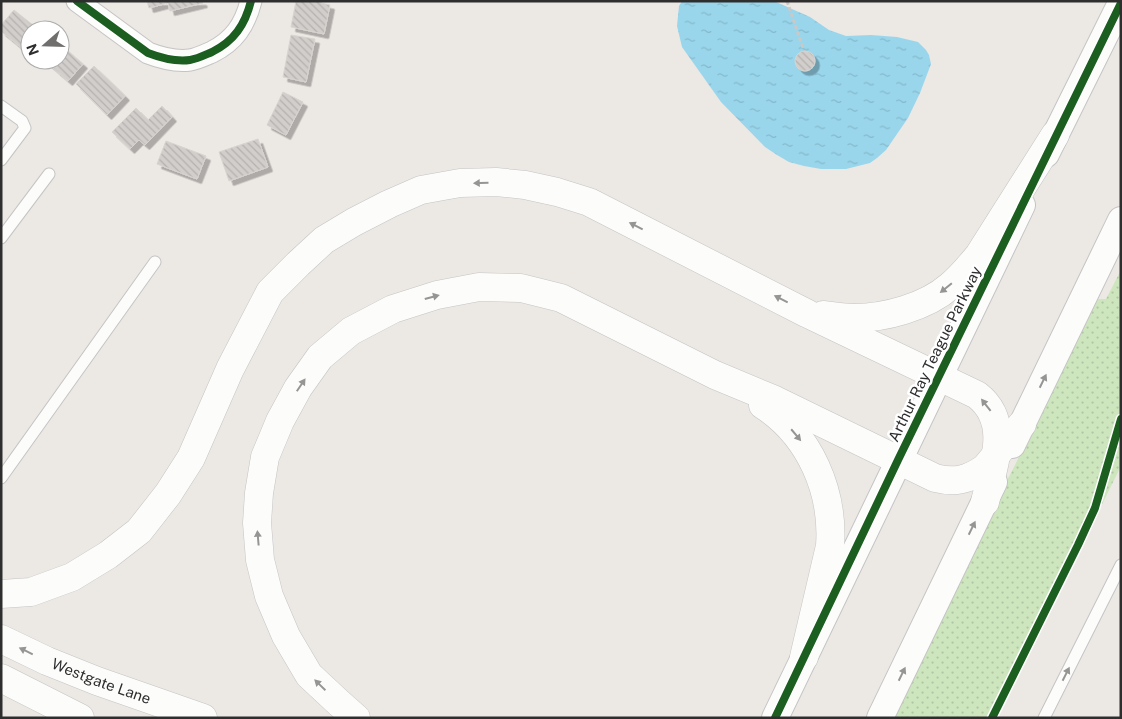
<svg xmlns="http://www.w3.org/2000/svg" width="1122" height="719" viewBox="0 0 1122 719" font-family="'Public Sans',sans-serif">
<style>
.grass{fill:url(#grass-dots)}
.water{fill:url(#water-ripples)}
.building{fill:url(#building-back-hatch);stroke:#d7d4d0;filter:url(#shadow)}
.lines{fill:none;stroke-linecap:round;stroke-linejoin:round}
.service-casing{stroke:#c5c4c5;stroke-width:13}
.minor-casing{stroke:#c5c4c5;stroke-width:23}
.tertiary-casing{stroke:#c5c4c5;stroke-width:28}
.secondary-casing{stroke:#c5c4c5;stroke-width:29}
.path{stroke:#c9c9c8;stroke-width:3;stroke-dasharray:4 2.5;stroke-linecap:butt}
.service{stroke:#fcfcfb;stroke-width:11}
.minor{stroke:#fcfcfb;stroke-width:21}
.tertiary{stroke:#fcfcfb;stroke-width:26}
.secondary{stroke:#fcfcfb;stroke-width:28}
.cycleway-casing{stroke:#fff;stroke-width:11}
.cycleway{stroke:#1b5e20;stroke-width:8}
.oneway{fill:#959594}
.labels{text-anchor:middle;stroke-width:5;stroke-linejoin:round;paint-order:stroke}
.street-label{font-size:15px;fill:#2e2e2e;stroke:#fff}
</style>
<defs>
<pattern id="grass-dots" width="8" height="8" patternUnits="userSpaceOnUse" patternTransform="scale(1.25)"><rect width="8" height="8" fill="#cee6be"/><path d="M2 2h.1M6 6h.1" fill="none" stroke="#b1c6a4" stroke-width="1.8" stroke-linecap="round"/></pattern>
<pattern id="water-ripples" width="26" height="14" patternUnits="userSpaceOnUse" patternTransform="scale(1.25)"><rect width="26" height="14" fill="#99d6ec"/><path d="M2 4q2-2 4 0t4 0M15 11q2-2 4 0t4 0" fill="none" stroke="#84b8cb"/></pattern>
<pattern id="building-back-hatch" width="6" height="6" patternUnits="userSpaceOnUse" patternTransform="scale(1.25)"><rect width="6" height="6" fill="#d1cecb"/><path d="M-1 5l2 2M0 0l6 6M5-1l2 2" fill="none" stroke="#b4b1af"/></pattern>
<filter id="shadow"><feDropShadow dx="4.5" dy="4.5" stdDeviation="0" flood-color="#0004"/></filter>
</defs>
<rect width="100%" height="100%" fill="#ece8e4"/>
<polygon class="grass" points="1121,270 1121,466 996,718 894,718 1008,479 1098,299 1106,299"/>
<polygon class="water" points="682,1 774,1 810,17 829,30 846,36 871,35 897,37 918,42 926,50 929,55 931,64 920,93 908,118 886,150 877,158 870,163 846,169 821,169 804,166 789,162 777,155 765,147 721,102 682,47 677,26 679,6"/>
<g class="building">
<polygon points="147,1 202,1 203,3 170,11 168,3 149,8"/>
<polygon points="296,1 321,1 321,3 330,5 324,34 291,27"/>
<polygon points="14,10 39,30 30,30 30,53 29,54 1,31 1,25"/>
<polygon points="291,35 315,39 306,82 283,77"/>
<polygon points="60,44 83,64 68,81 44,60 60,60"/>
<circle cx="805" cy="61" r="10"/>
<polygon points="94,66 125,96 107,115 76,84"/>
<polygon points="283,92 303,102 286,135 267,125"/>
<polygon points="162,106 172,117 145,145 139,140 130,149 112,132 136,108 148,120"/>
<polygon points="258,139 268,167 229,181 219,152"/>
<polygon points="166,141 206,156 197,179 157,164"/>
</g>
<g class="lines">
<defs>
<g id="service">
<polyline points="1,106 22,121 25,128 1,160"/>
<polyline points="1,238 49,174"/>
<polyline points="1,478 155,262"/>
<polyline points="1044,718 1121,565"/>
</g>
<path id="minor" d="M77 1 148 53C161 58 175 62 190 60 197 59 205 55 212 52 234 41 245 25 251 1"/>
<g id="tertiary">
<polyline points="1046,154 1121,3"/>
<polyline points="1012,445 1121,220"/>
<polyline points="775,718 1022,205"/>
<polyline points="880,718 994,482"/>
</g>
<g id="secondary">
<path d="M823 315C833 316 843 318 854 318 885 318 926 307 950 286 961 277 970 266 979 255L1055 135"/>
<path d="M763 405C810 435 834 492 830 546L804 657"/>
<path d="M1 594 31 592 72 577 108 555 139 531 168 494 191 458 230 369 270 292 298 264 324 240 354 222 389 204 421 190 460 183 496 182 525 185 557 192 589 202 808 314 977 395C1012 422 993 466 985 502"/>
<path id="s1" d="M1 639 47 661 97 681 203 718"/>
<polyline points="1,678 80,718"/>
<path d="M356 718 339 703 309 675 286 636 269 596 260 560 257 523 259 493 265 457 280 421 298 388 320 357 351 331 393 309 437 295 479 287 521 288 561 298 715 375 775 400 935 478C955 483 968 480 985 468L1022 424"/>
</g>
</defs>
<use href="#service" class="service-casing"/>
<use href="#minor" class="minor-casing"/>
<use href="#tertiary" class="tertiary-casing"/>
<use href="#secondary" class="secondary-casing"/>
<polyline class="path" points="787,1 804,51"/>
<use href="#service" class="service"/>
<use href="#minor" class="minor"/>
<use href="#tertiary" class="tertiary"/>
<use href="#secondary" class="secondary"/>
<defs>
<g id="cycleway">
<path d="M77 1 148 53C161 58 175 62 190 60 197 59 205 55 212 52 234 41 245 25 251 1"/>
<polyline points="775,718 898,460 1121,3"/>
<polyline points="992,718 1078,545 1095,508 1121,419"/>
</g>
</defs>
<use href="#cycleway" class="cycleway-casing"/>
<use href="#cycleway" class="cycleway"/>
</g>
<defs><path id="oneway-solid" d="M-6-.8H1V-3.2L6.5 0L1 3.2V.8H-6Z" transform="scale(1.25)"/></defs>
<g class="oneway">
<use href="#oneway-solid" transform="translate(481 183) rotate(178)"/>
<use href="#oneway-solid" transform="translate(636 226) rotate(-153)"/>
<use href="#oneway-solid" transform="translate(946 288) rotate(141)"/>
<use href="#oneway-solid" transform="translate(432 297) rotate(-15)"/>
<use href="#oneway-solid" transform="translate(781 299) rotate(-153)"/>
<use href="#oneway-solid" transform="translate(1043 381) rotate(-64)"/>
<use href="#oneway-solid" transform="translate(301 385) rotate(-56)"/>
<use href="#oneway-solid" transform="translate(986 405) rotate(-128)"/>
<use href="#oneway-solid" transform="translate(796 435) rotate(50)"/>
<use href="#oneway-solid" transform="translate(972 528) rotate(-64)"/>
<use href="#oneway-solid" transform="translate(258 538) rotate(-95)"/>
<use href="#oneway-solid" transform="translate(26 651) rotate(-154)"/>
<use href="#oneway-solid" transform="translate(902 674) rotate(-64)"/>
<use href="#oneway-solid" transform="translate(1066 674) rotate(-63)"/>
<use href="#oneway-solid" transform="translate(320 685) rotate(-136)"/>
</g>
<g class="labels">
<g class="street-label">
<text transform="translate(935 354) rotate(-64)" y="5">Arthur Ray Teague Parkway</text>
<text dy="5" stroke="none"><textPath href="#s1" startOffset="109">Westgate Lane</textPath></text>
</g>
</g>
<rect width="1122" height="719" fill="none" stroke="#2e2e2e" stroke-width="5"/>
<g transform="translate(45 45) rotate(250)"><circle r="24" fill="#ffffff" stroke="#ababab"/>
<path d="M0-4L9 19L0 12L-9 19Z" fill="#706f6e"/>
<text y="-8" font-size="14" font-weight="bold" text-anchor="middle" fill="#2e2e2e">N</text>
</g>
</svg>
